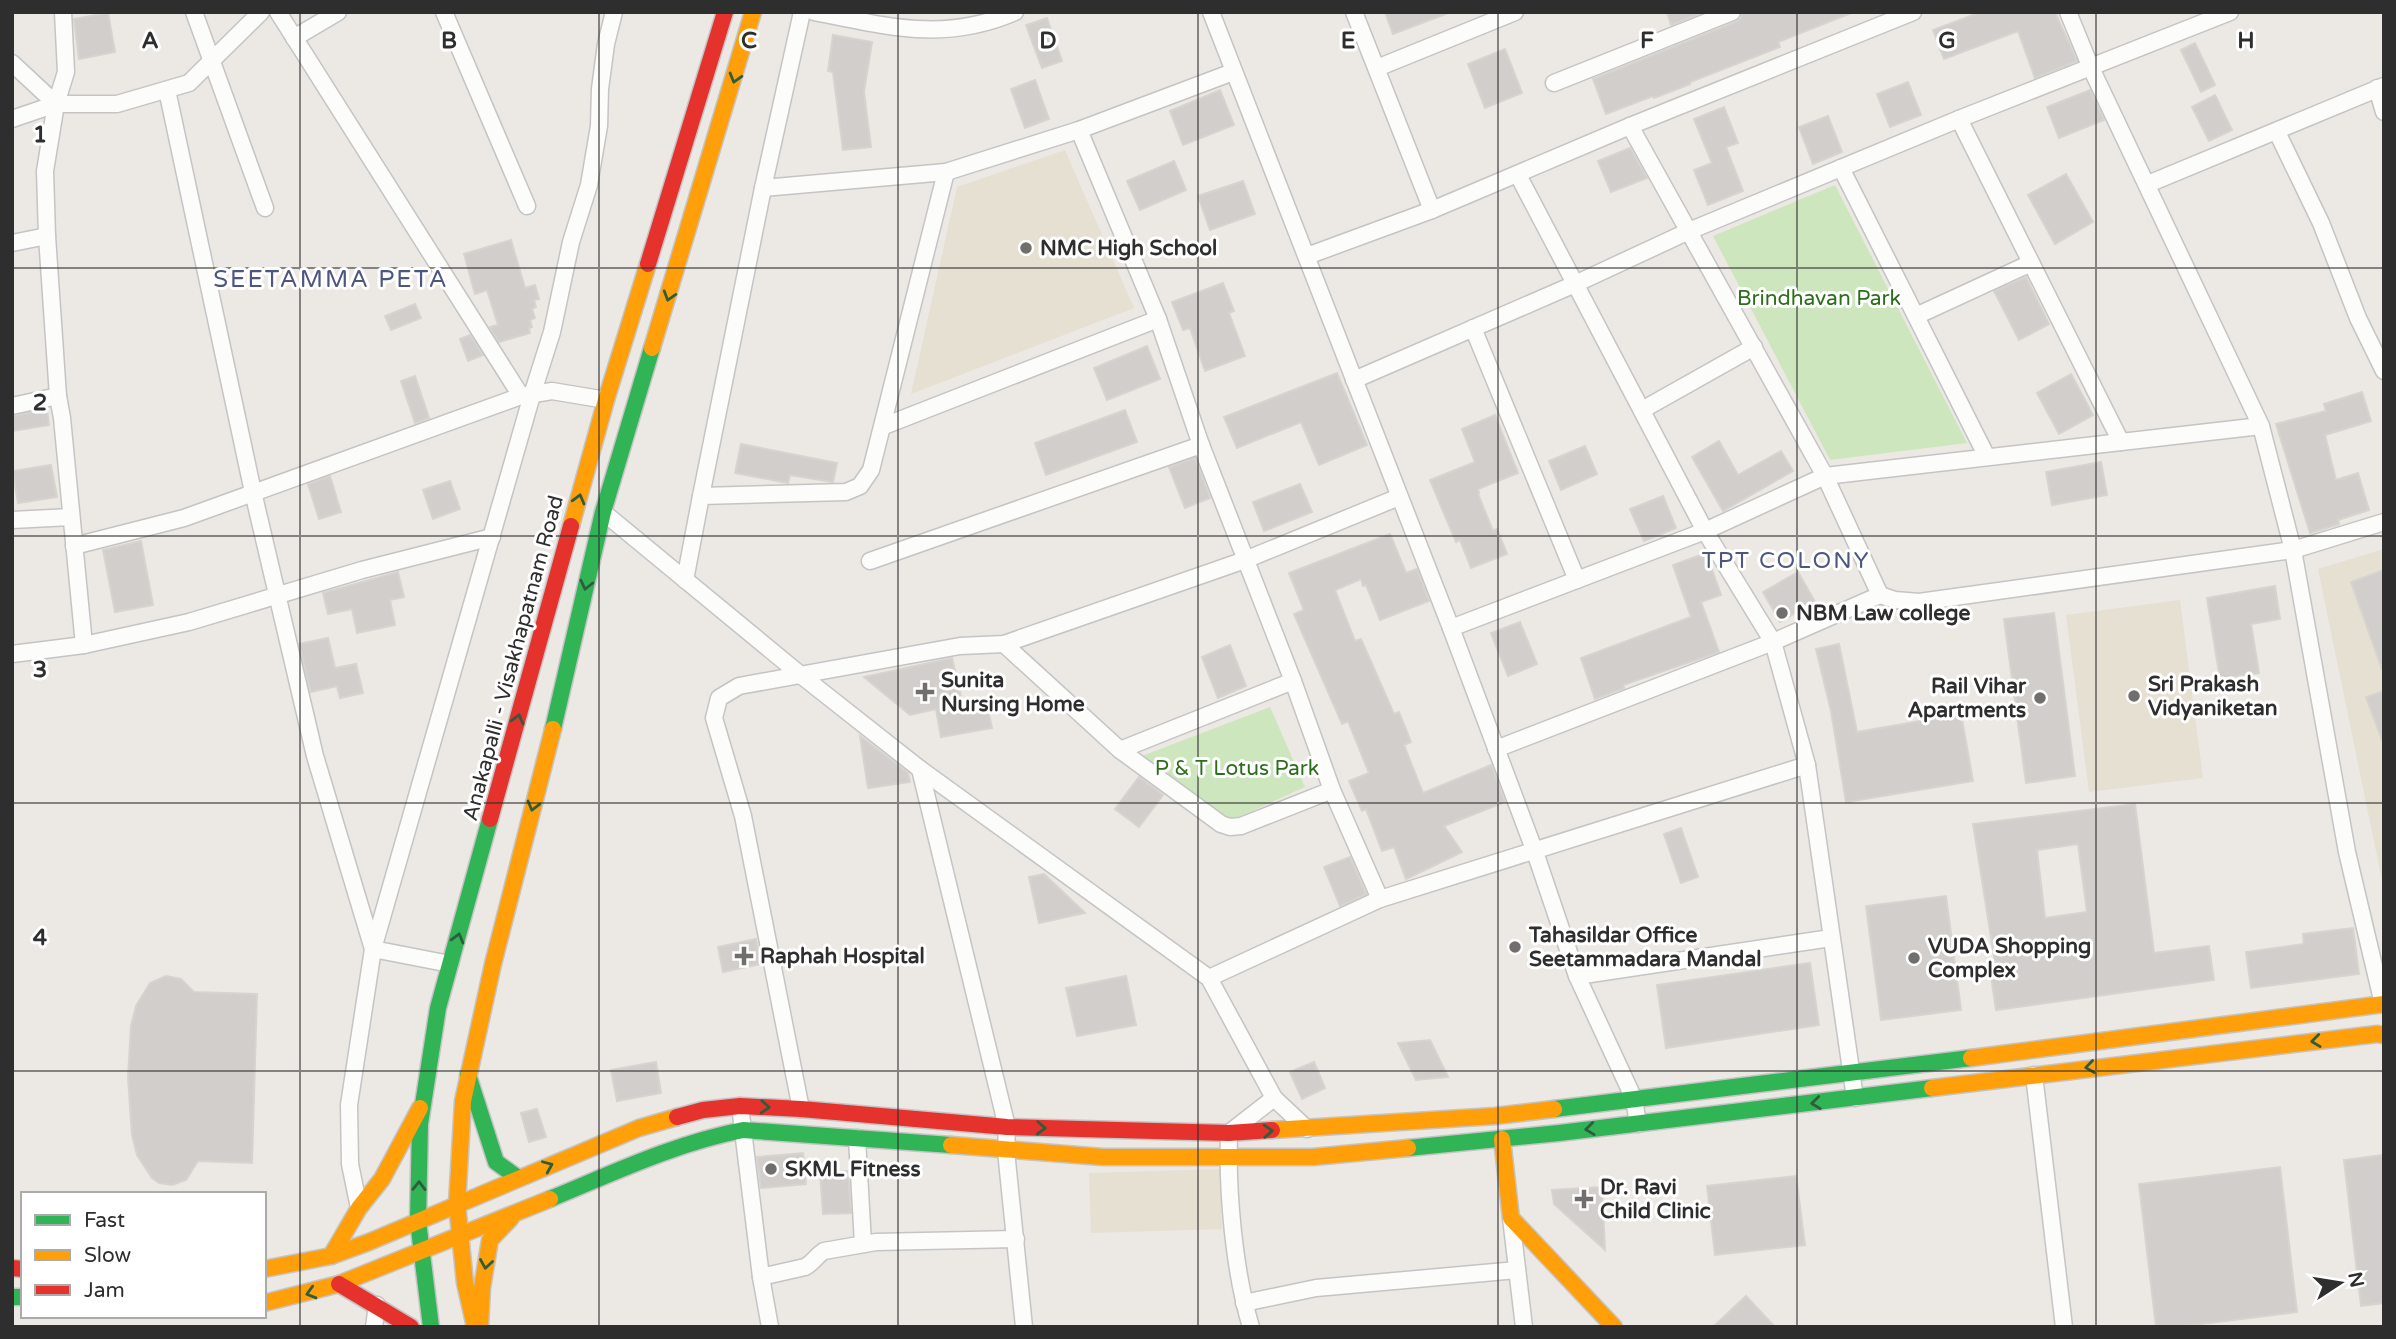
<svg xmlns="http://www.w3.org/2000/svg" width="2396" height="1339" viewBox="0 0 2396 1339" font-family="'Varela Round',sans-serif">
<style>
.education{fill:#e6e0d3}
.green{fill:#cee6be}
.building{fill:#d1cecb;stroke:#d7d4d0;stroke-width:2;fill-rule:evenodd}
.lines{fill:none;stroke-linecap:round;stroke-linejoin:round}
.street-casing{stroke:#c5c4c5;stroke-width:19}
.fast-casing{stroke:#c5c4c5;stroke-width:19}
.slow-casing{stroke:#c5c4c5;stroke-width:19}
.jam-casing{stroke:#c5c4c5;stroke-width:19}
.street{stroke:#fcfcfb;stroke-width:16}
.fast{stroke:#30b455;stroke-width:16}
.slow{stroke:#ff9f0a;stroke-width:16}
.jam{stroke:#e5322d;stroke-width:16}
.oneway{stroke:#2f5d3c}
.grid{fill:none;stroke:#2e2e2e;stroke-width:2;stroke-opacity:0.55}
.poi-dot{fill:#706f6e;stroke:#fff;stroke-width:2.5}
.labels{text-anchor:middle;stroke-width:6;stroke-linejoin:round;paint-order:stroke}
.poi-label{font-size:21px;font-weight:bold;fill:#2e2e2e;stroke:#fff;text-anchor:start}
.park-label{font-size:21px;fill:#2c6e1b;stroke:#fff}
.street-label{font-size:21px;fill:#2e2e2e;stroke:#fff}
.neighbourhood-label{font-size:23px;letter-spacing:2px;fill:#4d5680;stroke:#fff}
.quarter-label{font-size:24px;letter-spacing:2px;fill:#4d5680;stroke:#fff}
.grid-label{font-size:23px;text-anchor:middle;font-weight:bold;fill:#2e2e2e;stroke:#fff;stroke-width:6;stroke-linejoin:round;paint-order:stroke}
</style>
<rect width="100%" height="100%" fill="#ece8e4"/>
<g class="education">
<polygon points="1065,150 1134,308 911,394 957,187"/>
<polygon points="2384,549 2384,890 2318,569"/>
<polygon points="2180,600 2203,778 2089,792 2066,615"/>
<polygon points="1220,1169 1222,1229 1091,1233 1089,1173"/>
</g>
<g class="green">
<polygon points="1835,185 1967,443 1830,460 1713,236"/>
<polygon points="1270,707 1305,787 1230,821 1142,756"/>
</g>
<g class="building">
<polygon points="1385,12 1445,12 1446,14 1393,34"/>
<polygon points="1667,12 1703,12 1671,25"/>
<polygon points="1742,12 1851,13 1778,42 1780,47 1690,82 1690,84 1654,98 1653,96 1606,114 1593,79 1736,22 1741,18"/>
<polygon points="1981,12 2055,12 2077,61 2035,78 2018,31 1944,59 1933,30"/>
<polygon points="108,13 115,52 79,59 74,19"/>
<polygon points="1047,18 1062,61 1042,68 1026,25"/>
<polygon points="833,35 872,42 864,92 871,147 843,150 833,72 828,71"/>
<polygon points="2195,43 2215,85 2201,92 2181,50"/>
<polygon points="1505,49 1522,93 1485,108 1468,64"/>
<polygon points="1035,80 1049,119 1025,128 1011,89"/>
<polygon points="1908,82 1921,115 1890,127 1877,94"/>
<polygon points="1220,90 1234,125 1183,145 1170,111"/>
<polygon points="2090,90 2104,120 2059,138 2047,107"/>
<polygon points="2215,95 2232,130 2209,141 2192,107"/>
<polygon points="1724,107 1738,143 1726,147 1743,191 1708,205 1694,170 1712,163 1694,119"/>
<polygon points="1828,116 1842,152 1813,164 1799,127"/>
<polygon points="1630,148 1647,178 1611,192 1598,161"/>
<polygon points="1174,161 1186,190 1140,210 1127,181"/>
<polygon points="2066,174 2093,222 2055,244 2028,195"/>
<polygon points="1243,181 1255,214 1210,230 1198,196"/>
<polygon points="511,240 525,288 535,285 539,299 534,300 536,307 532,309 535,318 530,320 532,327 529,328 530,333 499,342 490,327 498,325 487,290 475,294 464,254"/>
<polygon points="2026,277 2049,324 2019,340 1994,291"/>
<polygon points="1223,283 1234,311 1229,313 1245,356 1205,371 1190,328 1183,330 1172,302"/>
<polygon points="415,304 421,318 391,330 385,316"/>
<polygon points="470,335 483,355 468,361 460,339"/>
<polygon points="1147,346 1160,379 1107,400 1094,368"/>
<polygon points="1337,373 1367,445 1319,465 1301,422 1237,448 1224,417"/>
<polygon points="2071,374 2093,415 2059,434 2037,393"/>
<polygon points="415,376 429,418 415,423 401,381"/>
<polygon points="2362,392 2371,421 2325,435 2336,480 2358,473 2369,510 2338,520 2339,524 2310,533 2276,424 2326,411 2324,404"/>
<polygon points="47,409 49,425 12,431 12,416"/>
<polygon points="1125,410 1137,442 1046,475 1035,443"/>
<polygon points="1495,415 1518,473 1478,489 1479,493 1478,494 1493,531 1497,529 1507,554 1471,568 1460,540 1456,542 1430,480 1475,462 1462,429"/>
<polygon points="1719,441 1738,475 1781,451 1793,471 1723,511 1692,457"/>
<polygon points="741,444 837,463 833,482 790,475 788,483 735,473"/>
<polygon points="1585,446 1597,474 1561,490 1549,461"/>
<polygon points="1195,458 1210,498 1185,508 1169,467"/>
<polygon points="2101,462 2107,495 2052,505 2046,472"/>
<polygon points="51,465 57,497 18,503 13,471"/>
<polygon points="330,476 341,512 319,519 308,484"/>
<polygon points="450,481 460,509 433,519 423,490"/>
<polygon points="1300,484 1312,512 1264,531 1253,502"/>
<polygon points="1663,496 1676,528 1644,541 1630,509"/>
<polygon points="1390,534 1406,573 1417,569 1429,601 1380,620 1366,585 1363,586 1361,579 1335,590 1355,641 1361,639 1394,714 1399,712 1411,742 1404,745 1423,793 1491,765 1505,802 1444,826 1462,852 1406,879 1394,847 1382,851 1366,809 1362,811 1349,781 1369,773 1348,721 1342,724 1294,614 1304,610 1289,573"/>
<polygon points="141,541 153,605 115,612 103,550"/>
<polygon points="1706,553 1721,595 1701,602 1719,652 1623,685 1624,688 1595,699 1581,658 1691,617 1673,565"/>
<polygon points="2384,570 2384,669 2382,669 2351,582"/>
<polygon points="398,572 404,597 390,600 395,625 357,633 352,609 328,614 323,593"/>
<polygon points="1798,572 1815,602 1780,622 1763,592"/>
<polygon points="2275,586 2280,619 2251,624 2259,673 2220,679 2207,598"/>
<polygon points="2054,613 2075,776 2026,783 2004,619"/>
<polygon points="1520,622 1537,664 1508,676 1491,633"/>
<polygon points="328,638 335,668 356,664 363,693 340,698 337,686 311,692 299,644"/>
<polygon points="1839,644 1857,732 1961,714 1973,781 1846,802 1831,711 1816,649"/>
<polygon points="1230,645 1246,686 1218,698 1202,657"/>
<polygon points="952,658 964,709 987,705 992,728 941,737 936,709 910,715 864,677"/>
<polygon points="2384,691 2384,739 2382,740 2366,697"/>
<polygon points="860,736 908,773 910,782 868,788"/>
<polygon points="1139,777 1163,795 1139,827 1115,809"/>
<path d="M2135 804 2154 953 2209 946 2214 980 1996 1010 1991 976 1997 975 1973 824ZM2078 844 2087 912 2045 918 2037 850Z"/>
<polygon points="1681,828 1698,877 1681,883 1664,834"/>
<polygon points="1350,857 1366,894 1340,906 1324,867"/>
<polygon points="1044,874 1085,913 1039,923 1029,877"/>
<polygon points="1946,896 1961,1010 1881,1020 1866,906"/>
<polygon points="2353,928 2359,974 2251,988 2246,952 2304,944 2303,934"/>
<polygon points="756,939 761,964 723,972 718,947"/>
<polygon points="1810,963 1819,1025 1666,1048 1657,985"/>
<polygon points="166,976 181,979 194,992 257,994 252,1163 198,1161 186,1180 172,1185 159,1183 152,1178 137,1155 132,1135 128,1077 131,1026 136,1006 150,983"/>
<polygon points="1126,976 1136,1025 1077,1036 1066,988"/>
<polygon points="1430,1040 1448,1077 1416,1080 1398,1043"/>
<polygon points="656,1062 661,1093 617,1101 611,1070"/>
<polygon points="1314,1062 1325,1088 1302,1099 1290,1072"/>
<polygon points="537,1109 546,1137 529,1142 521,1113"/>
<polygon points="803,1153 806,1184 761,1188 757,1157"/>
<polygon points="2384,1155 2384,1303 2361,1306 2344,1160"/>
<polygon points="2280,1167 2297,1312 2177,1327 2156,1327 2139,1184"/>
<polygon points="848,1171 851,1213 823,1214 820,1172"/>
<polygon points="1796,1176 1805,1245 1715,1255 1707,1186"/>
<polygon points="1602,1187 1605,1250 1554,1204 1552,1190"/>
<polygon points="1746,1296 1775,1327 1713,1327"/>
</g>
<g class="lines">
<defs>
<g id="street">
<polyline points="194,12 265,208"/>
<polyline points="278,12 521,396 552,391 606,400"/>
<polyline points="444,12 527,206"/>
<polyline points="802,12 763,188 701,496 846,492 860,486 871,470 946,172"/>
<path d="M814 12C887 26 943 43 1015 12"/>
<polyline points="1211,12 1451,628 1535,852 1577,976 1634,1099 1638,1124"/>
<polyline points="1354,12 1432,210"/>
<polyline points="2068,12 2091,68 2261,426 2293,550 2347,852 2383,1004"/>
<polyline points="294,38 338,12"/>
<polyline points="12,63 56,104"/>
<polyline points="1377,68 1515,12"/>
<polyline points="1233,72 1079,130 1158,319 1201,445 1293,681 1332,790 1380,899 1807,765"/>
<polyline points="1554,83 1732,12"/>
<polyline points="2377,88 2384,112"/>
<polyline points="167,90 253,492 315,756 373,949 450,964"/>
<polyline points="56,104 66,72 63,12"/>
<polyline points="12,119 56,104"/>
<polyline points="1959,119 2121,442 2261,426"/>
<polyline points="2277,132 2321,223 2358,318 2384,371"/>
<polyline points="1841,168 1987,457"/>
<polyline points="1518,175 1705,531 1773,642 1807,765 1855,1098"/>
<polyline points="2148,184 2384,86"/>
<polyline points="763,188 946,172 1079,130"/>
<polyline points="12,243 47,236"/>
<polyline points="1307,256 1432,210 1630,126 1913,12"/>
<polyline points="1916,316 2031,263"/>
<polyline points="1473,328 1577,580"/>
<polyline points="1354,380 1575,284 1689,231 1959,119 2230,12"/>
<polyline points="12,406 58,396"/>
<polyline points="1642,410 1754,347"/>
<polyline points="884,426 1158,319"/>
<polyline points="603,512 802,676 920,769 1209,978 1274,1098 1307,1129"/>
<polyline points="12,520 71,517"/>
<polyline points="74,546 184,518 521,396"/>
<polyline points="870,561 1201,445"/>
<polyline points="685,580 701,496"/>
<polyline points="1880,595 1895,600 1919,602 2293,550 2384,522"/>
<polyline points="1451,628 1705,531 1825,476 2121,442"/>
<polyline points="1004,644 1120,750 1221,824 1230,827 1241,826 1332,790"/>
<polyline points="84,645 189,622 362,570 492,537"/>
<polyline points="12,654 84,645 62,418 58,396 47,236 45,171 56,104 117,104 189,83 261,12"/>
<polyline points="1496,749 1773,642 1880,595 1825,476 1630,126"/>
<polyline points="1120,750 1293,681"/>
<polyline points="920,769 1007,1127 1006,1151 1024,1327"/>
<polyline points="1577,976 1831,938"/>
<polyline points="1209,978 1380,899"/>
<polyline points="2034,1075 2064,1327"/>
<polyline points="740,1106 761,1277 770,1327"/>
<polyline points="801,1109 743,816 714,718 719,698 739,686 960,646 1004,644 1245,560 1399,497"/>
<polyline points="857,1138 863,1244"/>
<polyline points="359,1208 350,1164 349,1105 373,949 532,395 552,332 571,242 589,185 599,126 600,89 606,44 614,12"/>
<polyline points="1511,1218 1524,1327"/>
<path d="M761 1277 805 1267C813 1263 816 1256 824 1251L876 1242 1016 1239"/>
<polyline points="1244,1303 1316,1288 1517,1270"/>
<polyline points="374,1327 377,1305"/>
<path d="M1251 1327C1234 1271 1227 1192 1229 1133L1274 1098"/>
</g>
<g id="fast">
<polyline points="553,729 603,512 652,348"/>
<polyline points="468,1075 496,1162 518,1178"/>
<polyline points="1554,1109 1971,1058"/>
<polyline points="1408,1148 1559,1133 1932,1088"/>
<path d="M550 1199C613 1173 676 1143 743 1130L951 1145"/>
<polyline points="12,1297 23,1297"/>
<polyline points="431,1327 418,1221 420,1124 438,1008 490,819"/>
</g>
<g id="slow">
<polyline points="652,348 753,12"/>
<polyline points="571,526 606,400 648,264"/>
<polyline points="1971,1058 2384,1004"/>
<polyline points="1932,1088 2377,1034 2384,1035"/>
<polyline points="1272,1130 1495,1116 1554,1109"/>
<polyline points="1502,1139 1511,1218 1614,1327"/>
<polyline points="951,1145 1103,1157 1313,1157 1408,1148"/>
<polyline points="331,1256 359,1208 382,1179 420,1108"/>
<polyline points="264,1269 331,1256 369,1242 639,1128 677,1117"/>
<polyline points="264,1303 339,1284 550,1199"/>
<polyline points="475,1327 465,1283 457,1204 463,1101 493,964 553,729"/>
<polyline points="480,1327 482,1288 490,1240 511,1218"/>
</g>
<g id="jam">
<polyline points="648,264 725,12"/>
<polyline points="490,819 571,526"/>
<polyline points="677,1117 703,1110 740,1106 801,1109 1007,1127 1229,1133 1272,1130"/>
<polyline points="12,1268 23,1269"/>
<polyline points="339,1284 411,1327"/>
</g>
</defs>
<use href="#street" class="street-casing"/>
<use href="#fast" class="fast-casing"/>
<use href="#slow" class="slow-casing"/>
<use href="#jam" class="jam-casing"/>
<use href="#street" class="street"/>
<use href="#fast" class="fast"/>
<use href="#slow" class="slow"/>
<use href="#jam" class="jam"/>
</g>
<defs><path id="oneway-chevron" d="M-2-3.5L2.5 0L-2 3.5" fill="none" stroke-width="1.6" stroke-linecap="round" stroke-linejoin="round" transform="scale(1.75)"/></defs>
<g class="oneway">
<use href="#oneway-chevron" transform="translate(735 78) rotate(106)"/>
<use href="#oneway-chevron" transform="translate(669 296) rotate(107)"/>
<use href="#oneway-chevron" transform="translate(579 499) rotate(-75)"/>
<use href="#oneway-chevron" transform="translate(586 585) rotate(103)"/>
<use href="#oneway-chevron" transform="translate(518 719) rotate(-75)"/>
<use href="#oneway-chevron" transform="translate(533 806) rotate(105)"/>
<use href="#oneway-chevron" transform="translate(458 938) rotate(-75)"/>
<use href="#oneway-chevron" transform="translate(2316 1041) rotate(173)"/>
<use href="#oneway-chevron" transform="translate(2090 1067) rotate(172)"/>
<use href="#oneway-chevron" transform="translate(1816 1103) rotate(173)"/>
<use href="#oneway-chevron" transform="translate(765 1107) rotate(3)"/>
<use href="#oneway-chevron" transform="translate(1041 1128) rotate(2)"/>
<use href="#oneway-chevron" transform="translate(1590 1129) rotate(173)"/>
<use href="#oneway-chevron" transform="translate(1268 1131) rotate(-3)"/>
<use href="#oneway-chevron" transform="translate(548 1166) rotate(-23)"/>
<use href="#oneway-chevron" transform="translate(419 1186) rotate(-89)"/>
<use href="#oneway-chevron" transform="translate(486 1264) rotate(99)"/>
<use href="#oneway-chevron" transform="translate(311 1293) rotate(164)"/>
</g>
<path class="grid" d="M300 12V1327M599 12V1327M898 12V1327M1198 12V1327M1498 12V1327M1797 12V1327M2096 12V1327M12 268H2384M12 536H2384M12 803H2384M12 1071H2384"/>
<g class="poi-dot">
<circle cx="1026" cy="248" r="7"/>
<circle cx="1782" cy="613" r="7"/>
<path d="M921.5 681.5h7v7h7v7h-7v7h-7v-7h-7v-7h7z"/>
<circle cx="2134" cy="696" r="7"/>
<circle cx="2040" cy="698" r="7"/>
<circle cx="1515" cy="947" r="7"/>
<path d="M740.5 945.5h7v7h7v7h-7v7h-7v-7h-7v-7h7z"/>
<circle cx="1914" cy="958" r="7"/>
<circle cx="771" cy="1169" r="7"/>
<path d="M1580.5 1188.5h7v7h7v7h-7v7h-7v-7h-7v-7h7z"/>
</g>
<g class="labels">
<g class="poi-label">
<text x="1040" y="255">NMC High School</text>
<text x="1796" y="620">NBM Law college</text>
<text x="941" y="687">Sunita<tspan x="941" dy="24">Nursing Home</tspan></text>
<text x="2148" y="691">Sri Prakash<tspan x="2148" dy="24">Vidyaniketan</tspan></text>
<text x="2026" y="693" text-anchor="end">Rail Vihar<tspan x="2026" dy="24">Apartments</tspan></text>
<text x="1529" y="942">Tahasildar Office<tspan x="1529" dy="24">Seetammadara Mandal</tspan></text>
<text x="1928" y="953">VUDA Shopping<tspan x="1928" dy="24">Complex</tspan></text>
<text x="760" y="963">Raphah Hospital</text>
<text x="785" y="1176">SKML Fitness</text>
<text x="1600" y="1194">Dr. Ravi<tspan x="1600" dy="24">Child Clinic</tspan></text>
</g>
<g class="park-label">
<text x="1819" y="305">Brindhavan Park</text>
<text x="1237" y="775">P &amp; T Lotus Park</text>
</g>
<g class="street-label">
<text transform="translate(513 658) rotate(-75)" y="7">Anakapalli - Visakhapatnam Road</text>
</g>
<g class="neighbourhood-label">
<text x="1786" y="568">TPT COLONY</text>
</g>
<g class="quarter-label">
<text x="331" y="287">SEETAMMA PETA</text>
</g>
</g>
<g class="grid-label">
<text x="150" y="48">A</text>
<text x="449" y="48">B</text>
<text x="749" y="48">C</text>
<text x="1048" y="48">D</text>
<text x="1348" y="48">E</text>
<text x="1647" y="48">F</text>
<text x="1947" y="48">G</text>
<text x="2246" y="48">H</text>
<text x="40" y="142">1</text>
<text x="40" y="410">2</text>
<text x="40" y="677">3</text>
<text x="40" y="945">4</text>
</g>
<rect width="2396" height="1339" fill="none" stroke="#2e2e2e" stroke-width="28"/>
<rect x="21" y="1192" width="245" height="126" fill="#ffffff" stroke="#ababab" stroke-width="2"/>
<rect x="35" y="1215" width="35" height="10" fill="#30b455" stroke="#ababab" stroke-width="2"/>
<text x="84" y="1227" font-size="21" fill="#2e2e2e">Fast</text>
<rect x="35" y="1250" width="35" height="10" fill="#ff9f0a" stroke="#ababab" stroke-width="2"/>
<text x="84" y="1262" font-size="21" fill="#2e2e2e">Slow</text>
<rect x="35" y="1285" width="35" height="10" fill="#e5322d" stroke="#ababab" stroke-width="2"/>
<text x="84" y="1297" font-size="21" fill="#2e2e2e">Jam</text>
<g transform="translate(2340 1283) rotate(78)" stroke="#ffffff" stroke-width="5" paint-order="stroke">
<path d="M0-5L12 26L0 18L-12 26Z" fill="#2e2e2e"/>
<text y="-10" font-size="19" font-weight="bold" text-anchor="middle" fill="#2e2e2e">N</text>
</g>
</svg>
